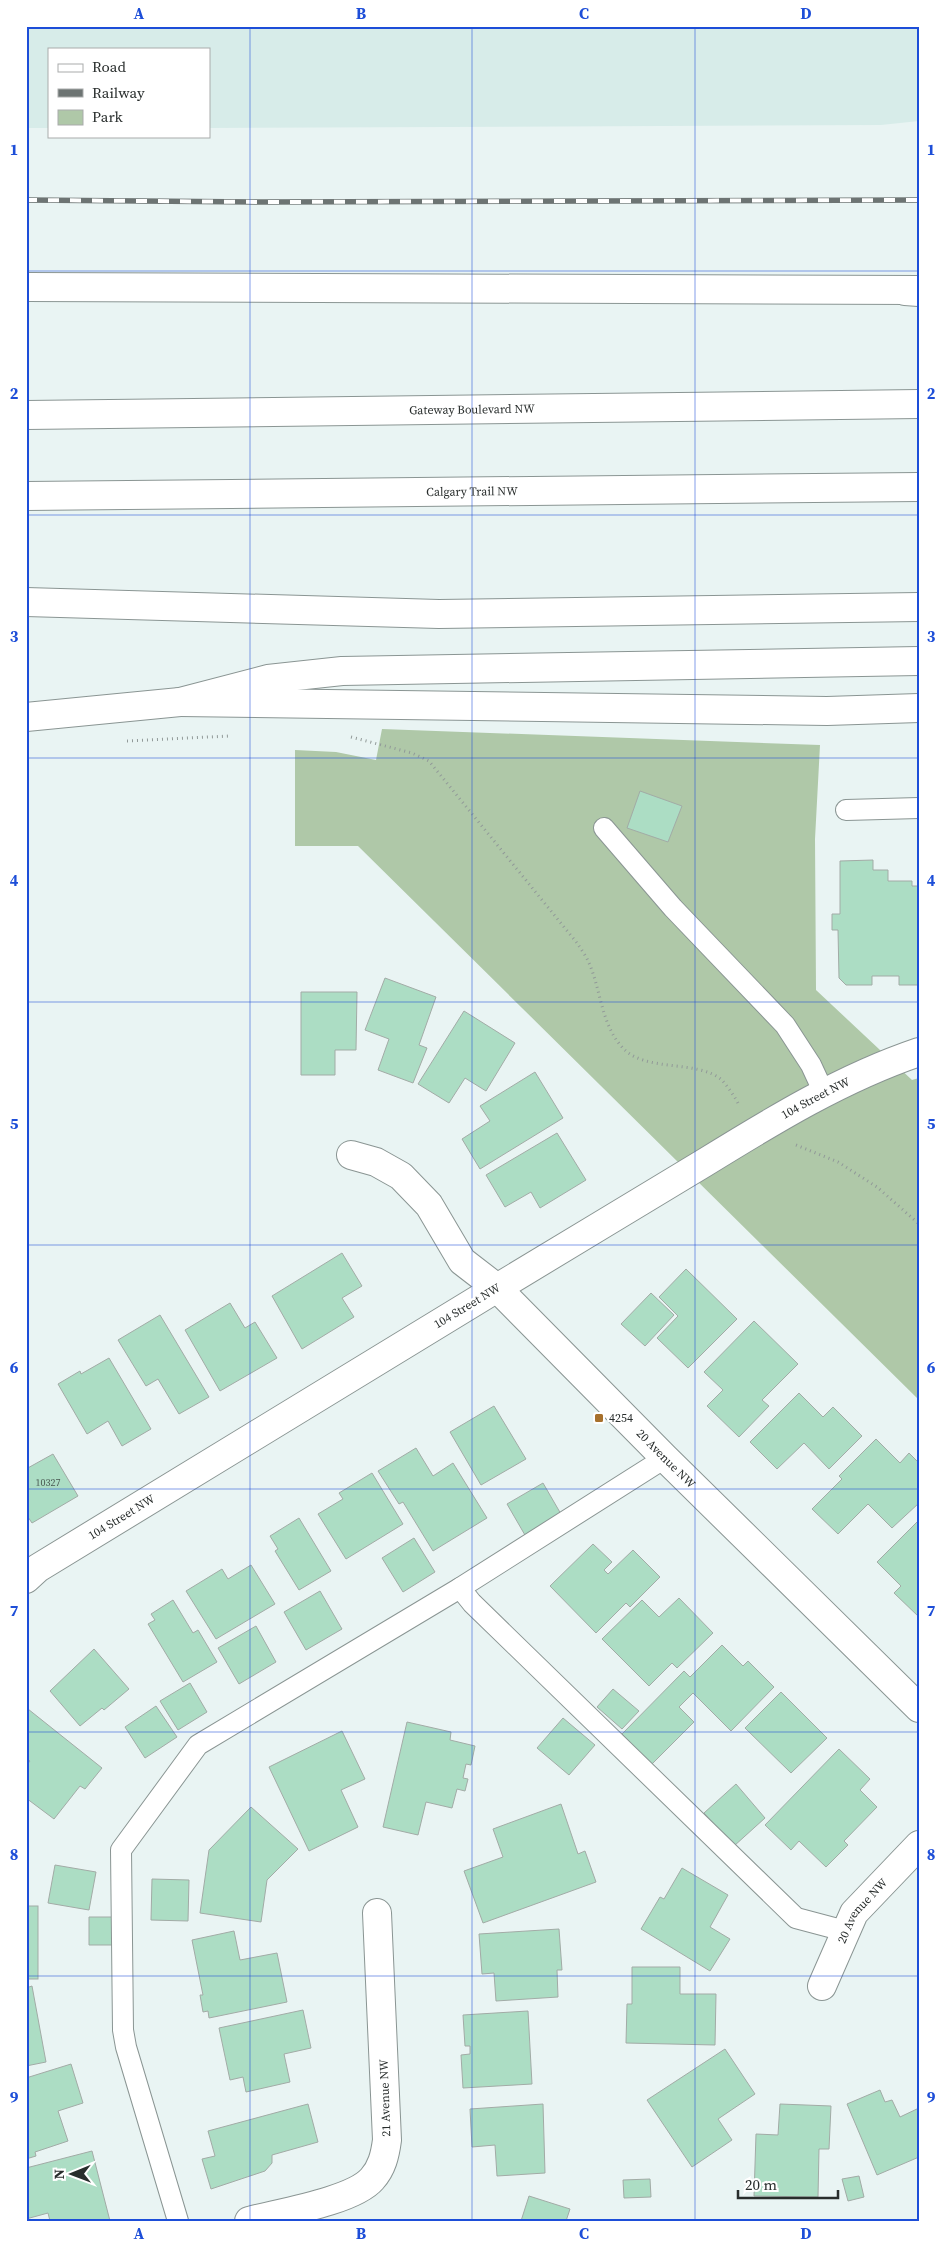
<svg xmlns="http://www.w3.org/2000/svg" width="945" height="2247" viewBox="0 0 945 2247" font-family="'Source Serif 4',serif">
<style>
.built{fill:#d7ece9}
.green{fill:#afc8a8}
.building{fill:#acddc4;stroke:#a2aba6}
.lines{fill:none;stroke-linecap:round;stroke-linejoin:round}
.lane-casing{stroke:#8a9593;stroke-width:22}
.street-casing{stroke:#8a9593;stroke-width:30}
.secondary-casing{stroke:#8a9593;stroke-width:30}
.highway-casing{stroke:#8a9593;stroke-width:30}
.path{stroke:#919998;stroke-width:3;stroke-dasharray:1 4;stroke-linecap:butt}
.lane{stroke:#fff;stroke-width:20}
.street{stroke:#fff;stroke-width:28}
.secondary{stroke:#fff;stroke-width:28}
.highway{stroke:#fff;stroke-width:28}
.rail-casing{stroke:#6d7473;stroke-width:5.5}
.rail{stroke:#fff;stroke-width:4;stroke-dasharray:11;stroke-linecap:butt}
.grid{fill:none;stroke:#1d4ed8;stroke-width:1;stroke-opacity:0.55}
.poi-dot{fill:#a7702c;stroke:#fff;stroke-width:2}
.labels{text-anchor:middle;stroke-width:4.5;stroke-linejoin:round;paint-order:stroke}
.number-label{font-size:10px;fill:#495952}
.street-label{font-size:12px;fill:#282d2c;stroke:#fff}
.poi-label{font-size:12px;fill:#282d2c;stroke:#fff;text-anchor:start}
.neatline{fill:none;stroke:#1d4ed8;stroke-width:2}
.grid-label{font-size:16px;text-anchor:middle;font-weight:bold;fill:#1d4ed8}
</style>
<rect width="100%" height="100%" fill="#e9f4f3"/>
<polygon class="built" points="26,26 919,26 919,121 881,125 209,128 209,49 49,49 49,128 26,128"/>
<polygon class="green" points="382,729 820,745 815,839 816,990 912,1080 919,1078 919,1400 358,846 295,846 295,750 336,752 376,760"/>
<g class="building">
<polygon points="640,791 682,806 668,842 627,828"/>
<polygon points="873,860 873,870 888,870 888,881 912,881 912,886 919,886 919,985 899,985 899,976 872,976 872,985 846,985 839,978 838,930 832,930 832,914 840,914 840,861"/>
<polygon points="385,978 436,997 419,1045 427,1048 413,1083 378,1070 389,1039 365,1030"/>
<polygon points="301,992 357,992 356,1050 335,1050 335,1075 301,1075"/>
<polygon points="464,1011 515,1043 486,1091 465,1078 449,1103 418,1084"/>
<polygon points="535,1072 563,1118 480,1169 462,1139 490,1121 480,1106"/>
<polygon points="557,1133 586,1180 540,1208 531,1192 505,1207 486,1175"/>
<polygon points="342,1253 362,1286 342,1298 354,1317 302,1349 272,1296"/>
<polygon points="686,1269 737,1319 688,1368 657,1338 678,1316 659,1297"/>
<polygon points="651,1293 674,1315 645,1346 621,1324"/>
<polygon points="230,1303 245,1328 255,1322 277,1358 220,1391 185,1330"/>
<polygon points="160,1315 209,1397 179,1414 158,1379 146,1386 118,1340"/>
<polygon points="754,1321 798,1364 762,1400 769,1406 739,1437 707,1406 723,1390 704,1372"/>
<polygon points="109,1358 151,1429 122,1446 108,1421 87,1434 58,1384 80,1371 81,1374"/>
<polygon points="799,1393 823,1417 833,1407 862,1436 829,1469 804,1443 777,1469 750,1442"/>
<polygon points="494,1406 526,1459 481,1485 450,1432"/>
<polygon points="876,1439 900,1463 909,1453 919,1463 919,1503 892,1528 868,1504 838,1534 812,1509 842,1479 839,1476"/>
<polygon points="416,1448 433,1476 453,1463 487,1518 433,1551 403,1502 399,1504 378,1471"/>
<polygon points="53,1454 78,1496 32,1523 26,1514 26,1469"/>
<polygon points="372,1473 403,1524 346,1559 318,1514 343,1499 339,1493"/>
<polygon points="543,1483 565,1521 529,1542 507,1504"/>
<polygon points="299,1518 331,1571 299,1590 275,1551 278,1549 270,1536"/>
<polygon points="919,1520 919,1617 894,1593 901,1586 877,1562"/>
<polygon points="414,1538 435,1572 403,1592 382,1558"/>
<polygon points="593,1544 612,1562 604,1570 608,1574 633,1550 660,1577 630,1607 626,1603 596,1633 550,1586"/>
<polygon points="251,1565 275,1604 216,1639 186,1591 222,1569 228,1579"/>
<polygon points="320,1591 342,1629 306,1650 284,1612"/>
<polygon points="679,1598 713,1633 677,1668 672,1663 649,1686 602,1639 642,1600 659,1617"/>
<polygon points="173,1600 193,1633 198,1630 217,1662 183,1682 148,1624 155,1620 151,1614"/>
<polygon points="256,1626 276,1662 239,1684 218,1648"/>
<polygon points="722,1645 743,1666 748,1661 774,1687 731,1731 693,1693 679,1707 694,1722 652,1764 622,1734 684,1671 690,1677"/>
<polygon points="94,1649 129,1689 104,1710 102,1708 80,1726 50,1691"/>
<polygon points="190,1683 207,1712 178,1730 160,1701"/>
<polygon points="613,1689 639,1711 622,1729 597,1707"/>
<polygon points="781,1692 827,1738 791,1773 745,1728"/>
<polygon points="156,1706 177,1737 145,1758 125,1727"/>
<polygon points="28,1709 102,1768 85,1789 80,1786 54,1819 26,1798 26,1766 30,1761 26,1758 26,1712"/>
<polygon points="563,1718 595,1745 569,1775 537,1748"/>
<polygon points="407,1722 451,1732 450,1740 475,1746 471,1765 466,1764 463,1778 468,1779 465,1791 457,1789 452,1808 426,1802 418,1835 383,1827"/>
<polygon points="342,1731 365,1779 341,1790 358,1827 309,1851 269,1767"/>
<polygon points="839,1749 870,1779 860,1790 877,1807 844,1841 848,1845 826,1867 799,1841 791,1850 765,1825"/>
<polygon points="736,1784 765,1818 734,1846 704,1813"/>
<polygon points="561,1804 578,1854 585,1851 596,1882 483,1923 464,1871 503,1857 493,1829"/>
<polygon points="251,1807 298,1849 267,1880 261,1922 200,1913 209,1850"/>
<polygon points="55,1865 96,1872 89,1910 48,1903"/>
<polygon points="682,1868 728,1895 710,1927 730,1939 710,1971 641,1929 660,1897 664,1899"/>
<polygon points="152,1879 189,1880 188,1921 151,1920"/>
<rect x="26" y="1906" width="12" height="73"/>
<polygon points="89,1917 114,1917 113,1945 89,1945"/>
<polygon points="559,1929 562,1970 557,1970 558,1997 496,2001 494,1973 482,1974 479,1934"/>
<polygon points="234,1931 240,1960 277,1953 287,2002 209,2018 208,2011 203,2012 200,1995 203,1995 192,1940"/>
<polygon points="632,1967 680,1967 680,1994 716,1994 715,2045 626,2043 627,2004 632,2004"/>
<polygon points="32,1986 46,2062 26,2066 26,1988"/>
<polygon points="303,2010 311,2048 284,2054 290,2082 246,2092 243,2077 230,2080 219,2028"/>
<polygon points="528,2011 532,2084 463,2088 461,2055 470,2054 470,2046 465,2046 463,2015"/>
<polygon points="725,2049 755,2094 718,2119 732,2140 692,2167 647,2100"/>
<polygon points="71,2064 83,2103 58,2111 68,2141 35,2152 36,2156 26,2159 26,2078"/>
<polygon points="880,2090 885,2102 892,2100 900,2117 919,2108 919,2157 877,2175 847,2104"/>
<polygon points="308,2104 318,2142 272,2155 272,2163 265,2171 211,2189 202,2159 215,2156 208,2131"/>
<polygon points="543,2104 545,2173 497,2176 495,2145 472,2147 470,2109"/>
<polygon points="780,2104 831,2106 829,2149 819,2149 818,2197 754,2196 756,2134 778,2135"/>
<polygon points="92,2151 110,2221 50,2221 48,2213 26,2219 26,2168"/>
<polygon points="859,2176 864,2197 848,2201 842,2179"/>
<polygon points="650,2179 651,2197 624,2198 623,2180"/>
<polygon points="529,2196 570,2209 566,2221 521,2221"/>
</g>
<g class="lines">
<defs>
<g id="lane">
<polyline points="846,810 919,808"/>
<polyline points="604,828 673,908 785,1025 811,1065 824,1093"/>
<polyline points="460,1588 472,1603 796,1918 845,1931"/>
<polyline points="178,2221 126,2047 123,2030 121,1850 198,1745 460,1588 665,1458"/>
</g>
<g id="street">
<path id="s1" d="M351 1155 376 1162 401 1176 429 1205 462 1261 497 1288C566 1246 635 1205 704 1163 772 1121 842 1078 919 1052"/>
<path id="s2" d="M822 1986 854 1913 919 1845"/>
<path d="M249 2221C279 2213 353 2201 372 2179 382 2168 385 2155 387 2140L377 1913"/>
</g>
<g id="secondary">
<polyline points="26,287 919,290"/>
<polyline points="26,717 180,702 268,679 342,671 919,661"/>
<path id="s3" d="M26 1579 38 1568 497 1288 665 1458 919 1708"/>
</g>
<g id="highway">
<polyline points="905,291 919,292"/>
<path id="s4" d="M26 415 919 404"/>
<path id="s5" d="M26 496 919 487"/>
<polyline points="26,602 439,614 919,607"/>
<polyline points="180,702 827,711 919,708"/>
</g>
</defs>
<use href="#lane" class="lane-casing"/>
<use href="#street" class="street-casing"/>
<use href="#secondary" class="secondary-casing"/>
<use href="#highway" class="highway-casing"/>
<g class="path">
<path d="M351 737 412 753 429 761 577 943C581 949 586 956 589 963 601 990 601 1024 622 1047 644 1073 697 1059 722 1080 728 1087 735 1097 739 1105"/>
<polyline points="127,741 230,736"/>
<polyline points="796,1145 838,1162 877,1187 919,1224"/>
</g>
<use href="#lane" class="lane"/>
<use href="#street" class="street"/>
<use href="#secondary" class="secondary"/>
<use href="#highway" class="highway"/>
<defs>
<polyline id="rail" points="26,200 264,202 919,200"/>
</defs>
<use href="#rail" class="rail-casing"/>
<use href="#rail" class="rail"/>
</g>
<path class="grid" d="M250 26V2221M472 26V2221M695 26V2221M26 271H919M26 515H919M26 758H919M26 1002H919M26 1245H919M26 1489H919M26 1732H919M26 1976H919"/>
<rect class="poi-dot" x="594" y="1413" width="10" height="10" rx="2.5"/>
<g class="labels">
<g class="number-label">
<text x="48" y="1486">10327</text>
</g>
<g class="street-label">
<text dy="4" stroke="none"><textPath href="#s4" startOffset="446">Gateway Boulevard NW</textPath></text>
<text dy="4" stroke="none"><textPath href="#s5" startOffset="446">Calgary Trail NW</textPath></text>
<text dy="4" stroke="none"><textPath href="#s1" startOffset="575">104 Street NW</textPath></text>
<text transform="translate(467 1306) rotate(-31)" y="4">104 Street NW</text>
<text dy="4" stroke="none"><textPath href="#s3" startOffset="794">20 Avenue NW</textPath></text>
<text dy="4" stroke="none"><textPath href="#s3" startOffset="114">104 Street NW</textPath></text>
<text dy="4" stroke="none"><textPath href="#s2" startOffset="86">20 Avenue NW</textPath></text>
<text transform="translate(385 2098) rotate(-92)" y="4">21 Avenue NW</text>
</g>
<g class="poi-label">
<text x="609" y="1422">4254</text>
</g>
</g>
<rect width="945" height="2247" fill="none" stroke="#ffffff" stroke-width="55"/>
<rect x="48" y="48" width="162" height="90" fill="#ffffff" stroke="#a9abab"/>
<rect x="58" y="64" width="25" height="8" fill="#ffffff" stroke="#a9abab"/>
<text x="92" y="72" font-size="15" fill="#282d2c">Road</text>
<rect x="58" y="89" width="25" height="8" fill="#6d7473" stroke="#a9abab"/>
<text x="92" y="98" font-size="15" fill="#282d2c">Railway</text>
<rect x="58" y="110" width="25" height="15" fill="#afc8a8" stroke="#a9abab"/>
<text x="92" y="122" font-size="15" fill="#282d2c">Park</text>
<g transform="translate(72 2174) rotate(269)" stroke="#ffffff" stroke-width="4" paint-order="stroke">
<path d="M0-4L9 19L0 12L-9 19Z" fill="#282d2c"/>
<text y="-8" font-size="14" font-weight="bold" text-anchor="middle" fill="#282d2c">N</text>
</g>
<path d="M738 2190v8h100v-8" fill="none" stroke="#282d2c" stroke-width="2.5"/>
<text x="745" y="2190" font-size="15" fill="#282d2c" stroke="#ffffff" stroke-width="4" paint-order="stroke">20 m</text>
<rect x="28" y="28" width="890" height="2192" class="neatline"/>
<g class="grid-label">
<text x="139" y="19">A</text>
<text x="361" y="19">B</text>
<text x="584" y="19">C</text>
<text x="806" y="19">D</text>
<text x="14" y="155">1</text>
<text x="931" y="155">1</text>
<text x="14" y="399">2</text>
<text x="931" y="399">2</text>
<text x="14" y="642">3</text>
<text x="931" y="642">3</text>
<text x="14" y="886">4</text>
<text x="931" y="886">4</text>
<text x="14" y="1129">5</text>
<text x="931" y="1129">5</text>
<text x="14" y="1373">6</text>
<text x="931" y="1373">6</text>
<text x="14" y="1616">7</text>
<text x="931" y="1616">7</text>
<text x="14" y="1860">8</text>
<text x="931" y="1860">8</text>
<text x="14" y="2103">9</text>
<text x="931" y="2103">9</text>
<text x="139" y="2239">A</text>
<text x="361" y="2239">B</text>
<text x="584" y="2239">C</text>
<text x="806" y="2239">D</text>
</g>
</svg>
